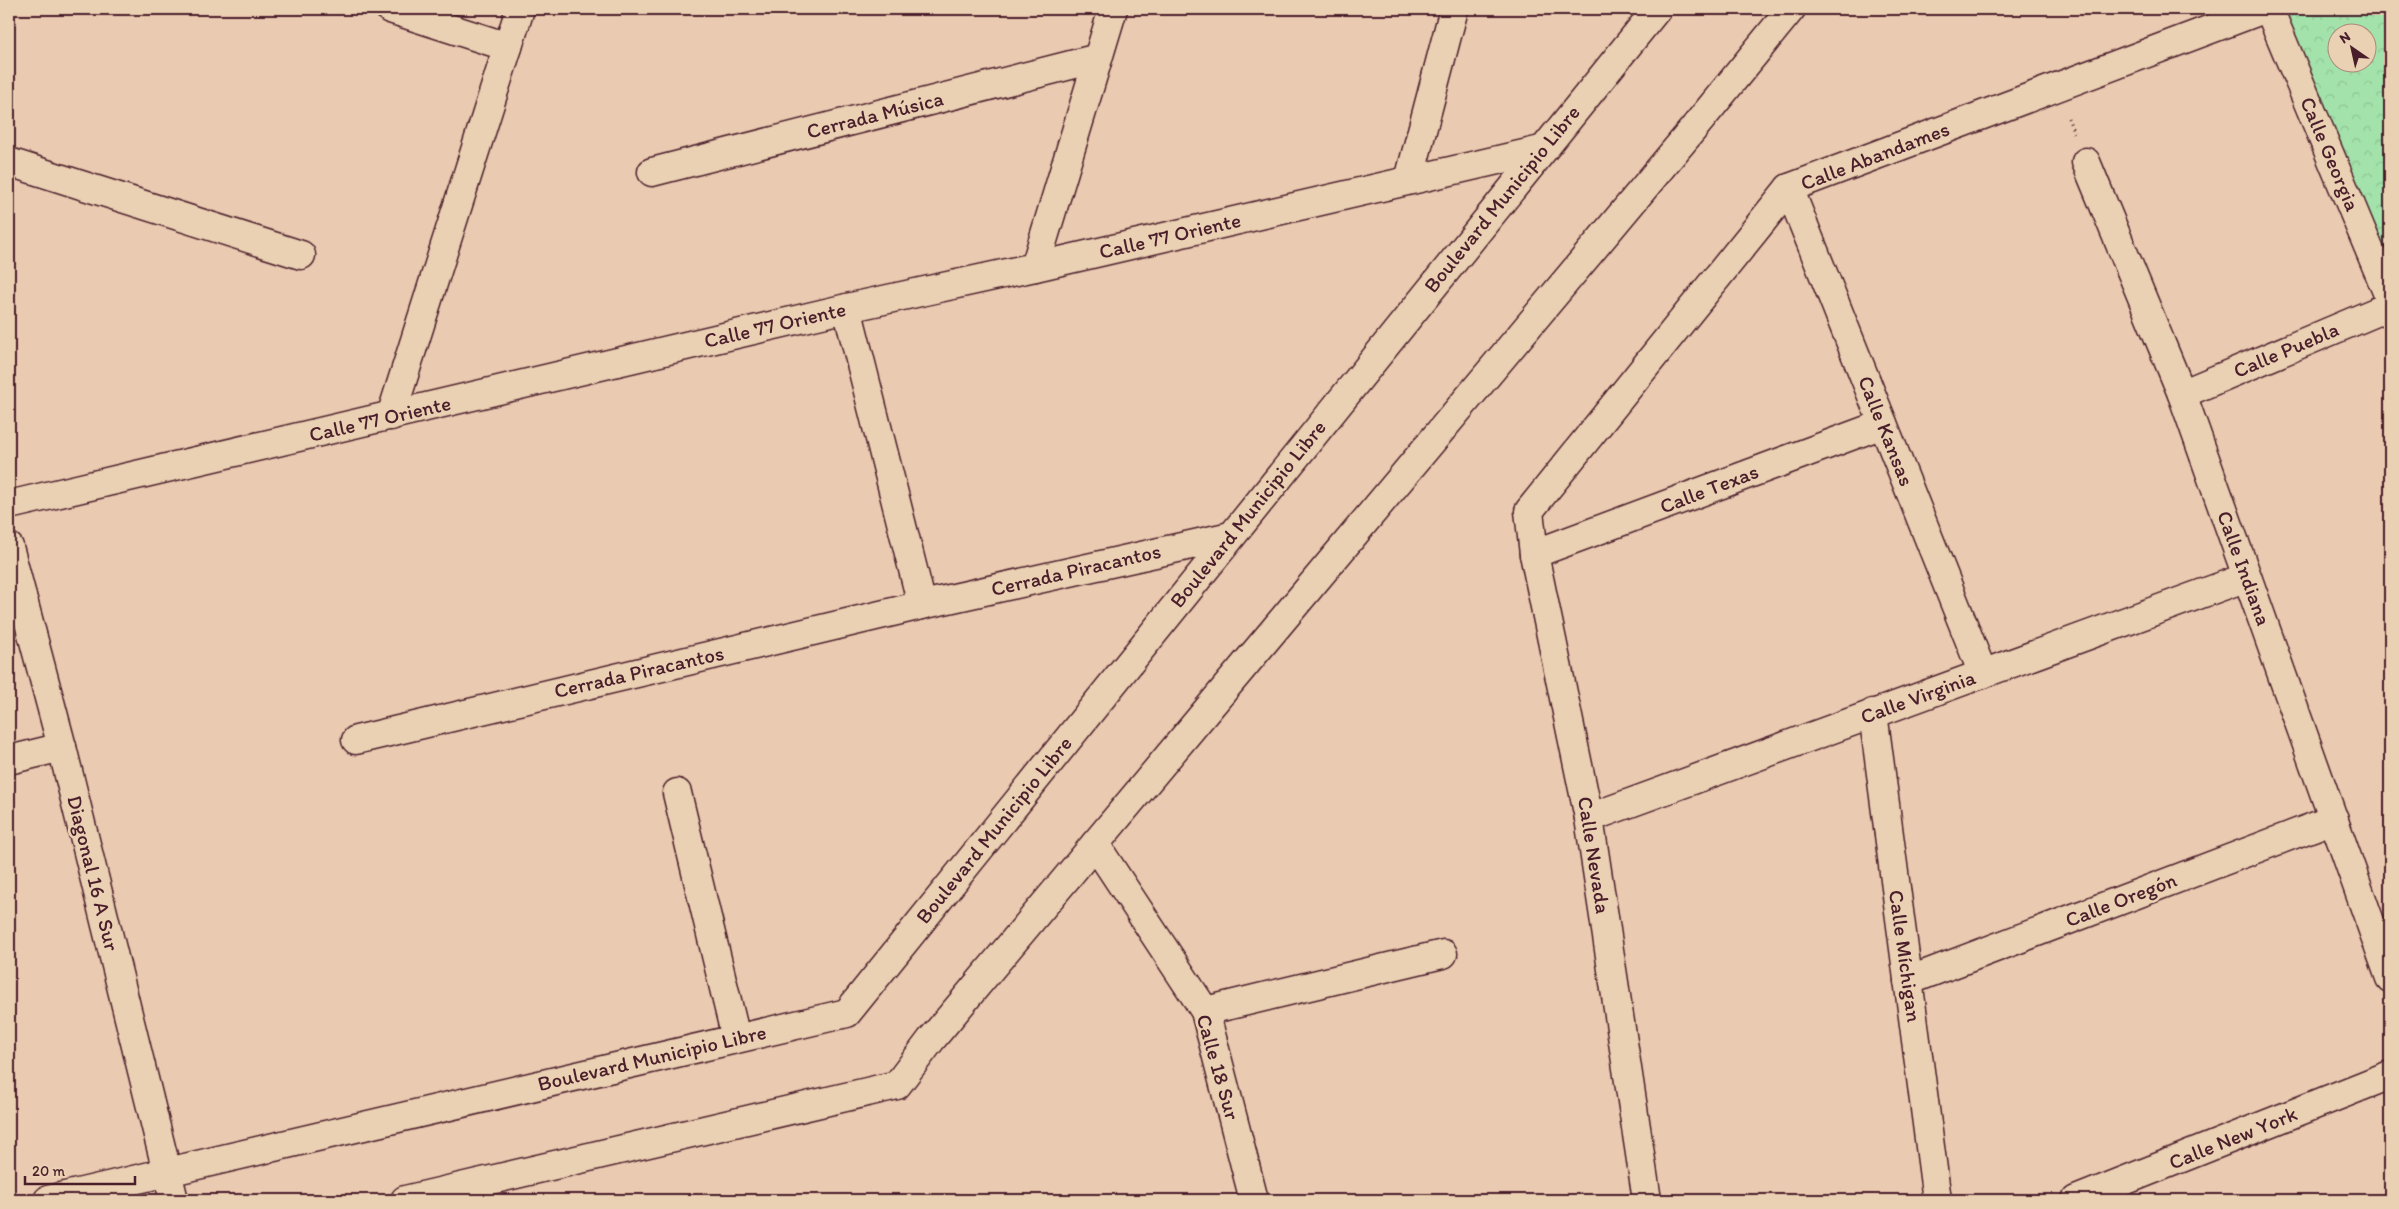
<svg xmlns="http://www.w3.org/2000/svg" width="2399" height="1209" viewBox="0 0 2399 1209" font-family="Itim,sans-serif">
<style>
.forest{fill:url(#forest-crowns);stroke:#76816b;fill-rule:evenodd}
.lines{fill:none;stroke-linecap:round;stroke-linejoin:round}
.minor-casing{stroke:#4a1f2b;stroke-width:31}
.major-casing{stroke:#4a1f2b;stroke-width:31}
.path{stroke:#4a1f2b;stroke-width:3;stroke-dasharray:1 4;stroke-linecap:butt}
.minor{stroke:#ebd1b3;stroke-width:28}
.major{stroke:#ebd1b3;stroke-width:28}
.labels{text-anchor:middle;stroke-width:5;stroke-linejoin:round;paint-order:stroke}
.street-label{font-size:21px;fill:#4a1f2b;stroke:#ebd1b3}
</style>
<defs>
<pattern id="forest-crowns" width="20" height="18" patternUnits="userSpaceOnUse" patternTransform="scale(1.25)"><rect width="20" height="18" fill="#a3e3ab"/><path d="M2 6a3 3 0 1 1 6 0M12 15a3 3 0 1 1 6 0" fill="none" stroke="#8ec293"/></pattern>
</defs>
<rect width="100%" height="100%" fill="#eacab1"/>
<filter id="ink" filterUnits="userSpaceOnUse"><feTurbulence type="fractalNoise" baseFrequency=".02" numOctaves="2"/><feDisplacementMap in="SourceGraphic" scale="10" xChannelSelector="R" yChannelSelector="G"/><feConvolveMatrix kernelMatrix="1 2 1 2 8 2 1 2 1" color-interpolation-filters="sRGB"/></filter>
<g filter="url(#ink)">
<path class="forest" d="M2278 9H2390V293ZM2336 32H2366V62H2336Z"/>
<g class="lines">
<defs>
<g id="minor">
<polyline points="390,9 508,47"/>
<polyline points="2269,9 2390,299"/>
<polyline points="9,162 301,255"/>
<polyline points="2086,162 2182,394 2390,978"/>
<polyline points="652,172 1098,58"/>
<polyline points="1409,180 1454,9"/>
<polyline points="1789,188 1983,674"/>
<polyline points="1035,267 1113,9"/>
<polyline points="847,308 922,605"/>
<polyline points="2182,394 2390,306"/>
<polyline points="391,416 520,9"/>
<polyline points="9,505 847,308 1035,267 1541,150"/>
<polyline points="9,547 62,747 174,1200"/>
<polyline points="1534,554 1883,424"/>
<polyline points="1873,713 1937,1200"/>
<polyline points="356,740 922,605 1231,536"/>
<polyline points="9,760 62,747"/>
<polyline points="677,793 736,1038"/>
<polyline points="1589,818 2247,577"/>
<polyline points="1095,844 1205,1011 1254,1200"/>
<polyline points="1908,981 2334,819"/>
<polyline points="1205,1011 1443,954"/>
<polyline points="1647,1200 1589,818 1534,554 1529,511 1789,188 2264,9"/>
<polyline points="2076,1200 2390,1075"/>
</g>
<g id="major">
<polyline points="48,1200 847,1013 1657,9"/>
<polyline points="405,1200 897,1085 931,1040 1694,128 1791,9"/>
</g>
</defs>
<use href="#minor" class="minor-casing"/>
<use href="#major" class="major-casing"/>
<polyline class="path" points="2068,118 2074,133"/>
<use href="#minor" class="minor"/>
<use href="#major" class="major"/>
</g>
</g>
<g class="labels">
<g class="street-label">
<text transform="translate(875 115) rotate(-14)" y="7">Cerrada Música</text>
<text transform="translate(2330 154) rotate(67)" y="7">Calle Georgia</text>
<text transform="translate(1875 156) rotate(-21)" y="7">Calle Abandames</text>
<text transform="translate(1502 199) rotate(-51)" y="7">Boulevard Municipio Libre</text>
<text transform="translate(1170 236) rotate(-13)" y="7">Calle 77 Oriente</text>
<text transform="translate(775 325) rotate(-13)" y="7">Calle 77 Oriente</text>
<text transform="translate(2286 350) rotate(-23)" y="7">Calle Puebla</text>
<text transform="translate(380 419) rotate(-13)" y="7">Calle 77 Oriente</text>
<text transform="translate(1886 431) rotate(68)" y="7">Calle Kansas</text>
<text transform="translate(1709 489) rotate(-21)" y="7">Calle Texas</text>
<text transform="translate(1248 514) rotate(-51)" y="7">Boulevard Municipio Libre</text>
<text transform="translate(2244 568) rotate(70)" y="7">Calle Indiana</text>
<text transform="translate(1076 570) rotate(-13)" y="7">Cerrada Piracantos</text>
<text transform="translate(639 672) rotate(-13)" y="7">Cerrada Piracantos</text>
<text transform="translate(1918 697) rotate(-20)" y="7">Calle Virginia</text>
<text transform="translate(994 830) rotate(-51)" y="7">Boulevard Municipio Libre</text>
<text transform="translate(1594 855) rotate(81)" y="7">Calle Nevada</text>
<text transform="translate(93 873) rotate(76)" y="7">Diagonal 16 A Sur</text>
<text transform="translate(2121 900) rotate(-21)" y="7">Calle Oregón</text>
<text transform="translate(1905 956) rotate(82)" y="7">Calle Míchigan</text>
<text transform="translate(652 1058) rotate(-13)" y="7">Boulevard Municipio Libre</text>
<text transform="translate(1218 1067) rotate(74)" y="7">Calle 18 Sur</text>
<text transform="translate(2233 1138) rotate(-22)" y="7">Calle New York</text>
</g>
</g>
<rect width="2399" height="1209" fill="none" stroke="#ebd1b3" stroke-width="30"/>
<rect x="15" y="15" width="2369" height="1179" fill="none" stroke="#4a1f2b" stroke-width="2" filter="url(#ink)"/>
<g transform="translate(2352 48) rotate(326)"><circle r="24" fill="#ebd1b3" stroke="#ab8a7d"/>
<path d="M0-4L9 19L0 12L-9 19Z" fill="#4a1f2b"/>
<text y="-8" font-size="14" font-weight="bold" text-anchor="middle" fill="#4a1f2b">N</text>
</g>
<path d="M25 1176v8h110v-8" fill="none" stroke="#4a1f2b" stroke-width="2.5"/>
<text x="32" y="1176" font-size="15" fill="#4a1f2b" stroke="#ebd1b3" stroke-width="4" paint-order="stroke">20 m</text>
</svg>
